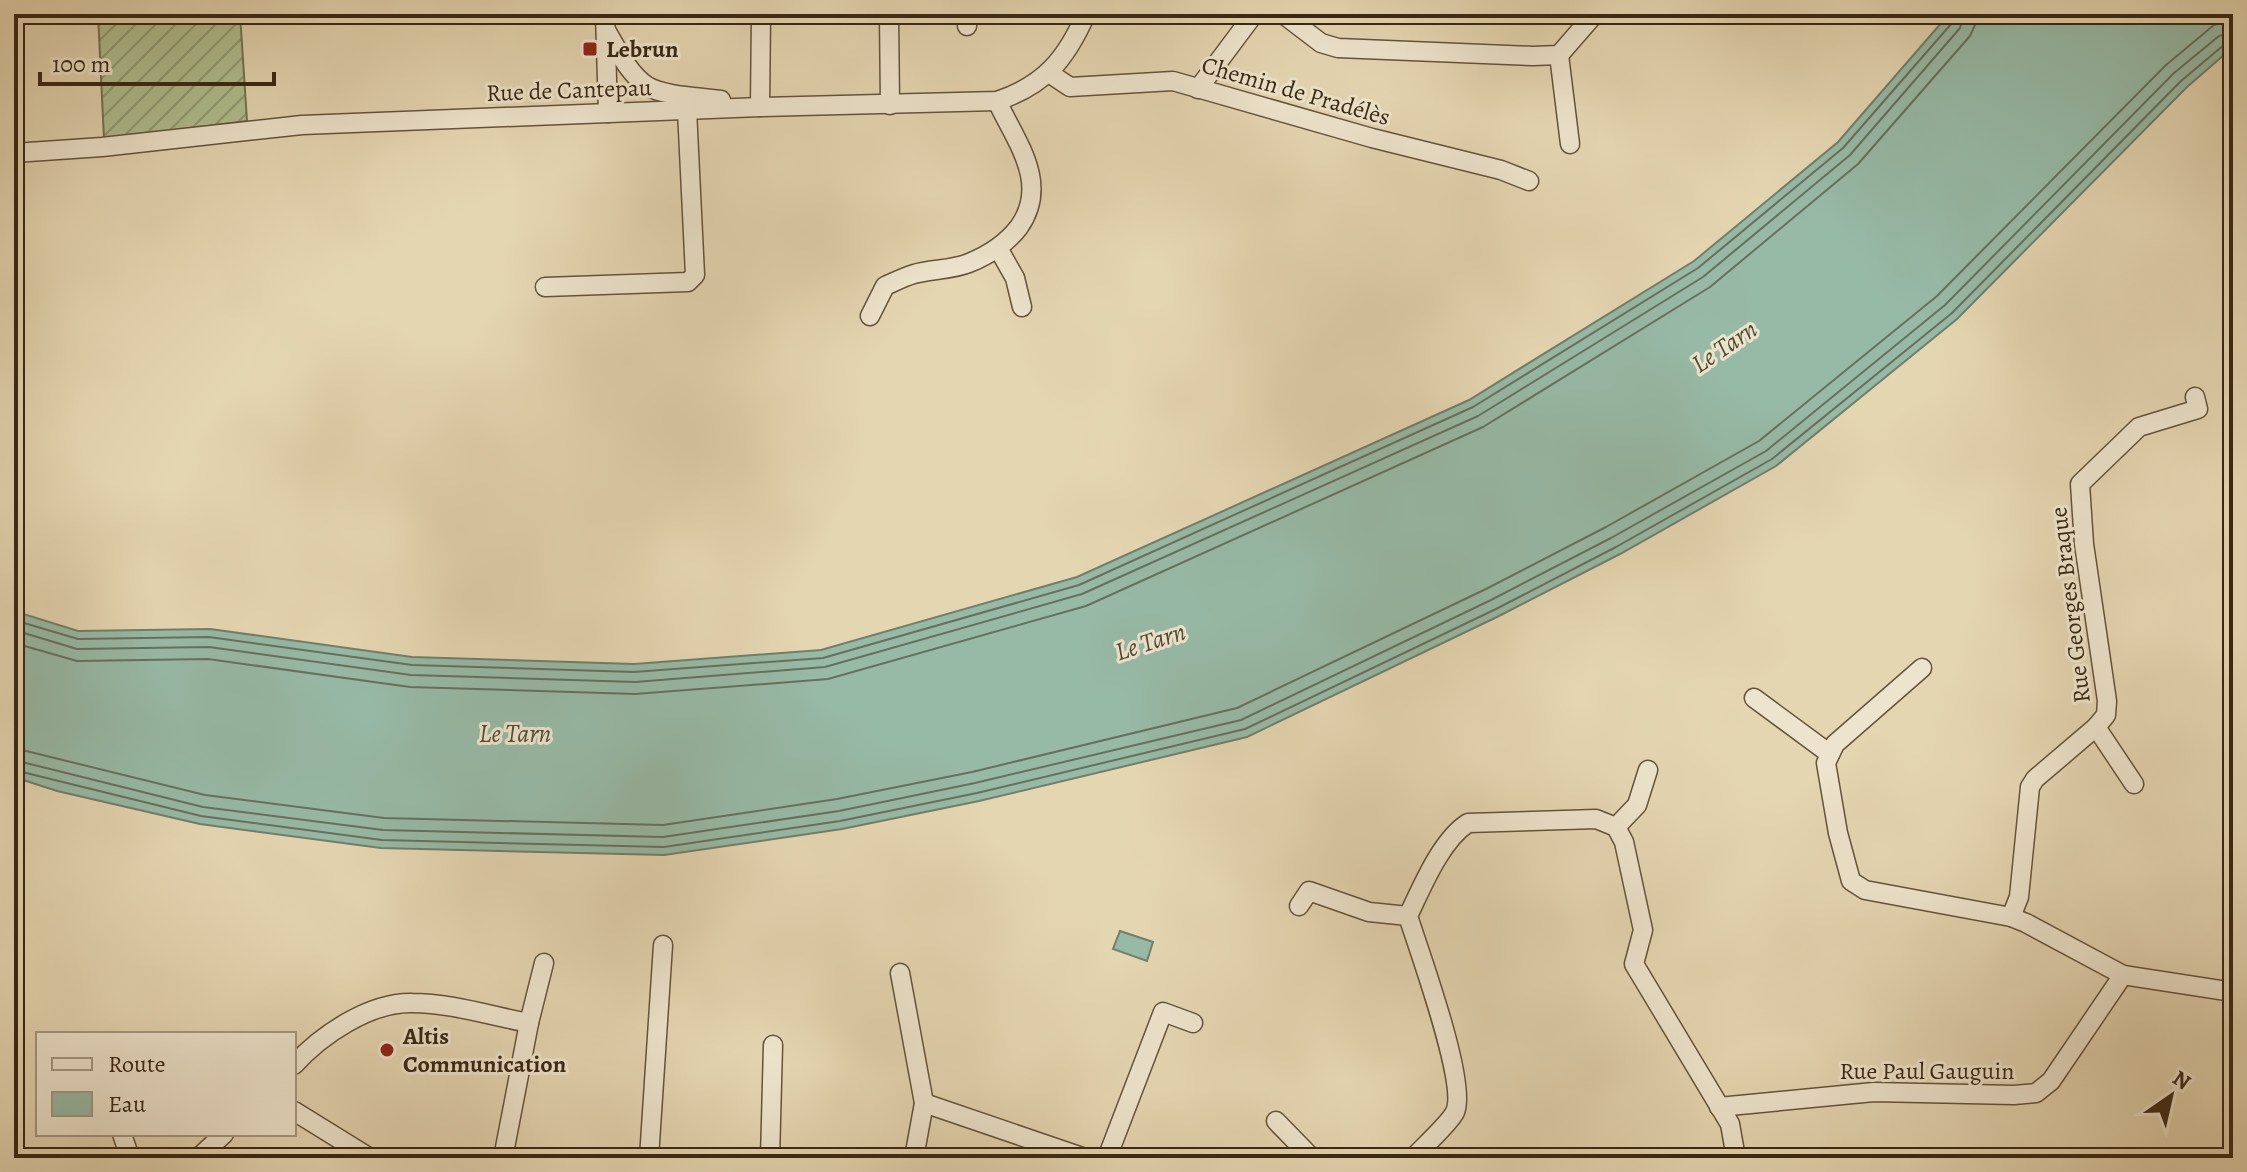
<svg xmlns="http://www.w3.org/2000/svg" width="2247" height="1172" viewBox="0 0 2247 1172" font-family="Alegreya,serif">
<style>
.garden{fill:url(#garden-furrows);stroke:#747352;stroke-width:2}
.water{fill:#97baa7;stroke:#717f6c;stroke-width:2}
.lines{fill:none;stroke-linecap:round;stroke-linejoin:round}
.shore{stroke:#68705d;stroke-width:2}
.minor-casing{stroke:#64533b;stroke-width:21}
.minor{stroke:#eee4cd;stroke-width:18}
.poi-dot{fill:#8f2418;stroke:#eee4cd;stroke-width:3}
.labels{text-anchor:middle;stroke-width:6;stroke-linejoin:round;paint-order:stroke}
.poi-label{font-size:24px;font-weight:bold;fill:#392713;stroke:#eee4cd;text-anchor:start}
.street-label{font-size:24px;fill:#392713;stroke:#eee4cd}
.water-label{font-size:26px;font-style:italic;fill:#504c38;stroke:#eee4cd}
</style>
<defs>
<pattern id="garden-furrows" width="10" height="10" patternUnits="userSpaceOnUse" patternTransform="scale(2)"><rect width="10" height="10" fill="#b0bf90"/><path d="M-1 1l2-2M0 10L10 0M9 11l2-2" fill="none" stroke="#909b74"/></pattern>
</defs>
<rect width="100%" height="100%" fill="#e5d6b2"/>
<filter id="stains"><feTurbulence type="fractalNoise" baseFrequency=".0025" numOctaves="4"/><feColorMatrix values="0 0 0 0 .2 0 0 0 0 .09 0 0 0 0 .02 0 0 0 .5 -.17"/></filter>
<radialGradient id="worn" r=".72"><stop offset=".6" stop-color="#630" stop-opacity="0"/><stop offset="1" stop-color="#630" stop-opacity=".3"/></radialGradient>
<polygon class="garden" points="98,14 240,14 247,121 104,139"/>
<g class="water">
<polygon points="1949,14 2233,14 2233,47 2187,87 1957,319 1776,466 1620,554 1499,616 1247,737 979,801 842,829 664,855 381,848 200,824 57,791 14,777 14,611 78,631 210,629 412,657 634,664 821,650 1077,577 1469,400 1694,261 1838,142"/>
<polygon points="1120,931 1153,942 1147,961 1113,949"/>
</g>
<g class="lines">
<g class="shore">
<polyline points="14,620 78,639 209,637 412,665 634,672 823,658 1079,585 1473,407 1698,268 1843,148 1952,23 1954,14"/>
<polyline points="14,630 77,649 209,647 411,675 635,682 825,667 1082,594 1478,416 1703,277 1850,155 1960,28 1964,14"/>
<polyline points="14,643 77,661 208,659 410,687 635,694 828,679 1086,606 1483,427 1710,287 1858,164 1970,36 1975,25 1976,14"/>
<polyline points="14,748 205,795 384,818 663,825 837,799 972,772 1237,708 1486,589 1606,527 1759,441 1937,296 2166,65 2214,25 2233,20"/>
<polyline points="14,760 203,807 383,830 663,837 839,811 975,783 1241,720 1491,600 1611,538 1766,451 1945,305 2174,73 2219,36 2233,32"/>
<polyline points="14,770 201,816 382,840 664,847 840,821 977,793 1245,729 1496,609 1616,547 1772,459 1952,313 2181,81 2225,44 2233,42"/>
</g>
<defs>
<g id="minor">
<polyline points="605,14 608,113"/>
<polyline points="889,14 890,105"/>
<polyline points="967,14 967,26"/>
<polyline points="1283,14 1321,43 1338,48 1533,56 1559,55 1592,17"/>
<path d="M606 30C617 49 628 73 647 86 663 96 701 97 721 100"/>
<polyline points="1559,55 1570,144"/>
<polyline points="1049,73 1070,87 1173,81 1372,138 1501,170 1529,181"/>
<polyline points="1198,89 1254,14"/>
<polyline points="760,107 761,14"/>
<path d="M14 153 102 147 302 125 760 107 997 101C1045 85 1066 59 1086 14"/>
<polyline points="998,248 1015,278 1022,307"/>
<polyline points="545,287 688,282 695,275 687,110"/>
<path d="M870 316 885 286C894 282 904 277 914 274 932 269 952 270 969 263 989 255 1006 244 1019 227 1050 183 1016 142 997 101"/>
<polyline points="1922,668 1835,744 1826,763 1838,833 1851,881 1865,890 2011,917 2026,923 2123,975 2233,992"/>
<polyline points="1754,698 1830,754"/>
<polyline points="2096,727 2134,784"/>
<polyline points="1616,827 1637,805 1648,770"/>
<polyline points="1299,906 1309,891 1369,912 1408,916"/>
<polyline points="2011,917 2019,897 2030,787 2035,779 2096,727 2106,715 2107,701 2084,544 2080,484 2139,427 2198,409 2195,397"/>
<polyline points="900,973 924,1103 914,1158"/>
<path d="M294 1065C321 1035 370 1002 412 1003 451 1003 491 1016 529 1023"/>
<polyline points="924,1103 1085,1158"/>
<polyline points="1719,1107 1874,1092 2014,1095 2036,1093 2051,1081 2123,975"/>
<polyline points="294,1111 370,1158"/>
<polyline points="1276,1121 1312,1158"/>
<polyline points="122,1134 130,1158"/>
<polyline points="198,1158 224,1134"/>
<polyline points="503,1158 529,1023 544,963"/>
<polyline points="649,1158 663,945"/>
<polyline points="770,1158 773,1045"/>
<polyline points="1107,1158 1163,1012 1193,1023"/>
<path d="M1413 1158C1423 1147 1449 1124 1455 1112 1468 1084 1419 951 1408 916 1422 887 1441 840 1468 823L1596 819 1616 827 1624 842 1643 930 1634 964 1730 1124 1736 1158"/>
<polyline points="2226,1158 2233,1152"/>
</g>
</defs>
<use href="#minor" class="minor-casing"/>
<use href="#minor" class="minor"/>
</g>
<g class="poi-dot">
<rect x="582" y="41" width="16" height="16" rx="4"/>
<circle cx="387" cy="1050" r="8"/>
</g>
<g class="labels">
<g class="poi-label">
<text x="606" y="57">Lebrun</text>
<text x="403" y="1044">Altis<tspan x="403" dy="28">Communication</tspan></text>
</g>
<g class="street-label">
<text transform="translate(569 90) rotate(-2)" y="8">Rue de Cantepau</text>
<text transform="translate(1296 91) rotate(16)" y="8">Chemin de Pradélès</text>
<text transform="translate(2070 605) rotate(-97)" y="8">Rue Georges Braque</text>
<text x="1927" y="1079">Rue Paul Gauguin</text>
</g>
<g class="water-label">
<text transform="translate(1724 346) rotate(-34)" y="9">Le Tarn</text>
<text transform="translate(1150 641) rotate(-18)" y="9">Le Tarn</text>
<text x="515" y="742">Le Tarn</text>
</g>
</g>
<rect width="2247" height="1172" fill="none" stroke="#e5d6b2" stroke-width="48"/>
<rect x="16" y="16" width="2215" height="1140" fill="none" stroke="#392713" stroke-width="4"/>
<rect x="24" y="24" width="2199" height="1124" fill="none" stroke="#392713" stroke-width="2"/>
<rect x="36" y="1032" width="260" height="104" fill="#eee4cd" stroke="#a69883" stroke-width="2"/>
<rect x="52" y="1058" width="40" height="12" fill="#eee4cd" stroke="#a69883" stroke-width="2"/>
<text x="108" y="1072" font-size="24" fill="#392713">Route</text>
<rect x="52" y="1092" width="40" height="24" fill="#97baa7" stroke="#a69883" stroke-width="2"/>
<text x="108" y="1112" font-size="24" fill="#392713">Eau</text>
<g transform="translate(2171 1096) rotate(34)" stroke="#eee4cd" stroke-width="6" paint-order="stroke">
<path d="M0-6L14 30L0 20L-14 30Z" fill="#392713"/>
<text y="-12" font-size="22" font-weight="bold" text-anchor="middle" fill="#392713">N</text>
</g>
<path d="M40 72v12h234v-12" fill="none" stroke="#392713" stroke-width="4"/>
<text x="52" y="72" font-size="24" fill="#392713" stroke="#eee4cd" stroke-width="6" paint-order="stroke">100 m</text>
<rect width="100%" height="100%" filter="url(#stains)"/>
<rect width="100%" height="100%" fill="url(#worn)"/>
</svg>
